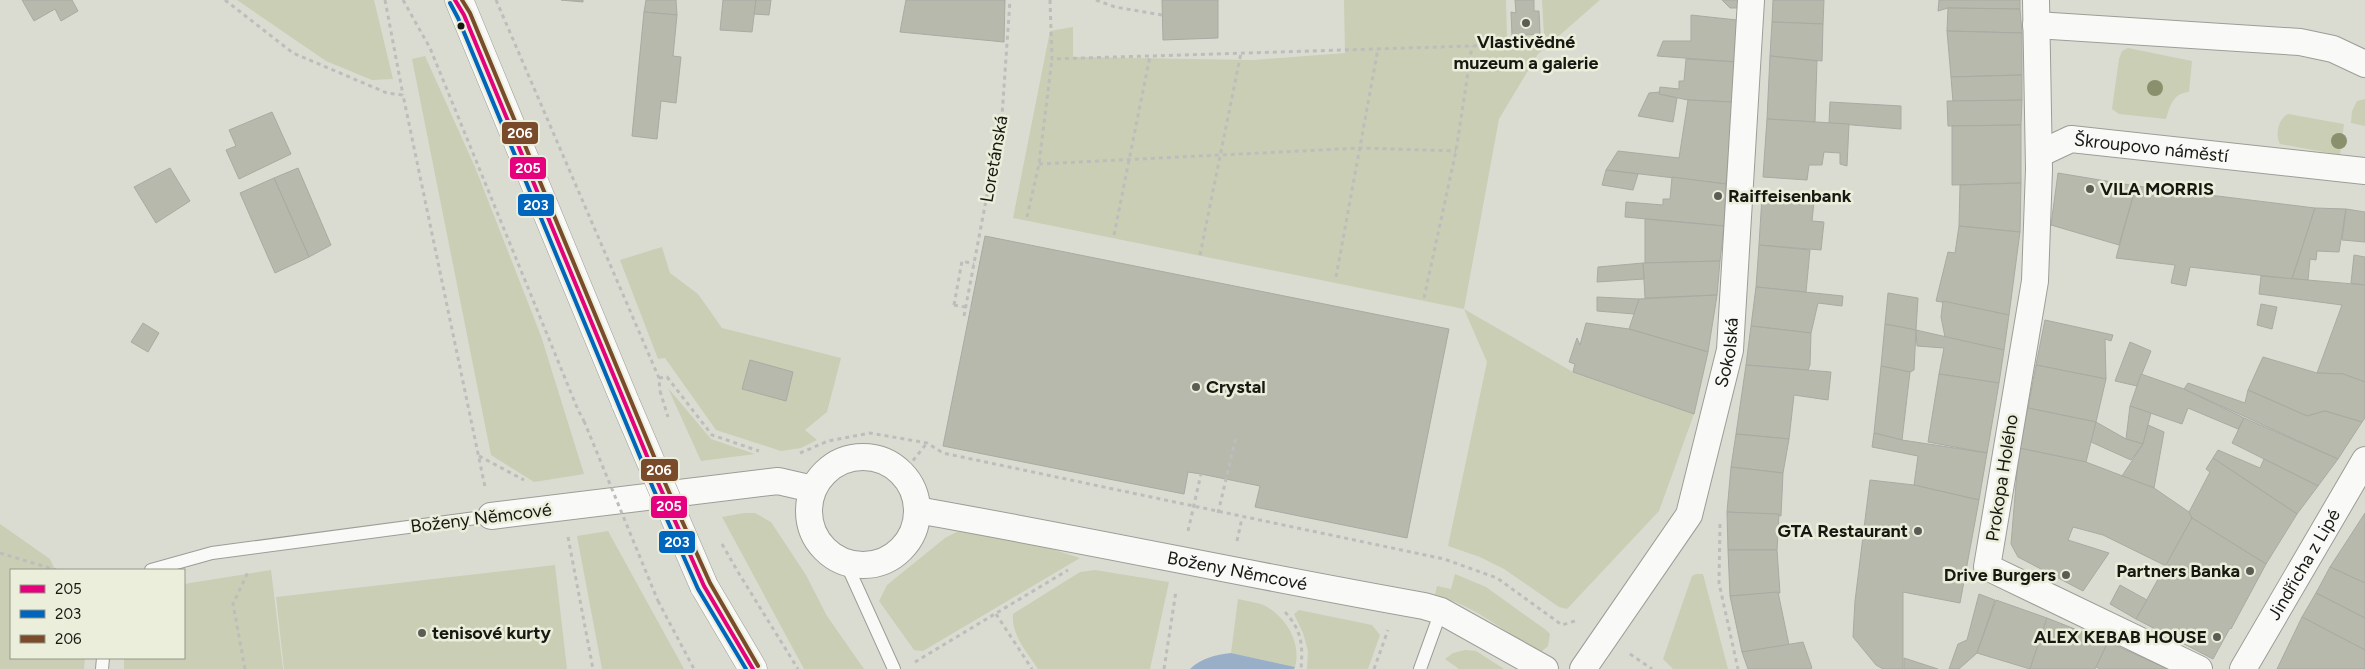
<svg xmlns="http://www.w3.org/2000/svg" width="2365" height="669" viewBox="0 0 2365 669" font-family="Figtree,sans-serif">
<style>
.green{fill:#caceb4}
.water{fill:#98afc7}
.building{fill:#b7b9ac;stroke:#a9aaa3}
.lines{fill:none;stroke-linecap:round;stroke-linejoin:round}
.lane-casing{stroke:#9c9d96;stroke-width:14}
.street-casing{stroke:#9c9d96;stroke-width:28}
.secondary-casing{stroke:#9c9d96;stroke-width:29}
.path{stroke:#bdbebb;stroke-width:3;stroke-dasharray:4 4;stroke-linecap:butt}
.lane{stroke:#f9faf8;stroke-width:12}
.street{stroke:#f9faf8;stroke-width:26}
.secondary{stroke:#f9faf8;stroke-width:28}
.secondary-bridge-casing{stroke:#9c9d96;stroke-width:29;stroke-linecap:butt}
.path-bridge{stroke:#bdbebb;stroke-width:3;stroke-dasharray:4 4;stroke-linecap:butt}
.secondary-bridge{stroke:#f9faf8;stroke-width:28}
.bus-1-casing{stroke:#ebeeda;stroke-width:8}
.bus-2-casing{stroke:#ebeeda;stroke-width:8}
.bus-3-casing{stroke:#ebeeda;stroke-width:8}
.bus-1{stroke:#e5007d;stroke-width:4}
.bus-2{stroke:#0065bd;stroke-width:4}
.bus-3{stroke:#7a4b2a;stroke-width:4}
.tree{fill:#8a8f6c}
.poi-dot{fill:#5b5d55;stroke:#ebeeda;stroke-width:2}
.bus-dot{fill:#161811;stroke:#ebeeda;stroke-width:2}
.labels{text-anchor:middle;stroke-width:5;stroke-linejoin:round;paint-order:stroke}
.poi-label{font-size:18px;font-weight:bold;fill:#161811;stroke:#ebeeda;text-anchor:start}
.street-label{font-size:18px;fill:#161811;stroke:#ebeeda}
.line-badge{stroke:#ebeeda;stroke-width:2}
.badge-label{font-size:14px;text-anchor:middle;font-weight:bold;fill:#fff}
</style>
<rect width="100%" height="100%" fill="#dadcd2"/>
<g class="green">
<polygon points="237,0 374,0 393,79 372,80 326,61"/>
<polygon points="1344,0 1506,0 1507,37 1544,35 1542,0 1600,0 1538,54 1499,119 1464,309 1573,372 1694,414 1659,511 1567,609 1559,607 1504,569 1480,557 1448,546 1487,362 1464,309 1013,218 1050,31 1073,27 1073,57 1253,60 1345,53"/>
<path d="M2128 48 2192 61 2189 92C2173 93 2170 106 2166 119L2119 114 2112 109 2119 59 2122 51Z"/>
<polygon points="425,56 475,167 541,336 584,474 534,482 491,455 412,59"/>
<polygon points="2365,99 2365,126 2351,123 2352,111 2357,101"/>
<path d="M2288 114 2344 124 2340 155 2280 144C2275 135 2278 119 2288 114Z"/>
<polygon points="662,247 670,273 698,294 722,328 841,358 827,412 805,430 817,440 801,448 781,451 716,430 665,358 658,359 620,260"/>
<polygon points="668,388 711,439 755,454 701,461"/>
<polygon points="744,513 755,513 771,522 806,575 827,616 864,669 804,669 722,517"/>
<polygon points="0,524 50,559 55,570 11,570 11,658 85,658 84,669 0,669"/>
<polygon points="972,524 1080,558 923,651 914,650 879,601 887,585 945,538"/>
<polygon points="608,531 684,669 602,669 577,536"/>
<polygon points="555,565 567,669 284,669 276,597"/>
<polygon points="271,570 283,669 124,669 124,658 184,658 184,584"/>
<path d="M1095 570 1169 582 1150 669H1038C1027 652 1011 635 1013 614L1080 572Z"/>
<path d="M1455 574 1486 587 1546 630 1550 634 1548 646 1541 652C1502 632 1479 607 1435 595L1437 586 1451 589Z"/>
<polygon points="1696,574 1703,574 1728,669 1673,669 1663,659 1692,576"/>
<path d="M1238 599C1246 601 1254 602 1261 604 1285 614 1302 643 1295 667L1231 653Z"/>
<polygon points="1299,610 1372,625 1380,635 1368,669 1307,669 1308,651 1303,633 1294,614"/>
<polygon points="1465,650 1476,651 1504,669 1459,669 1445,659 1453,653"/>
</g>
<path class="water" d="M1231 653 1295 667 1294 669H1190C1201 658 1215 655 1231 653Z"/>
<g class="building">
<polygon points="22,0 72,0 78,11 61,21 55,9 34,21"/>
<polygon points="561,0 583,0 583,2"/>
<polygon points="646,0 676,0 677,15 644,12"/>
<polygon points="723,0 756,0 752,32 720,30"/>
<polygon points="756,0 771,0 769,15 754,14"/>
<polygon points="906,0 1005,0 1004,42 900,32"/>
<polygon points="1162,0 1218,0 1218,38 1163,40"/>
<polygon points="1515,0 1534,0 1534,11 1539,11 1540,34 1512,36 1511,12 1516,13"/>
<polygon points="1722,0 1739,0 1739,8 1730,8"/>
<polygon points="1773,0 1824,0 1823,24 1772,22"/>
<polygon points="1939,0 2020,0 2020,9 1948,8 1938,11"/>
<polygon points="1948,8 2020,9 2022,33 1947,31"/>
<polygon points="644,12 677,15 673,56 681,57 676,103 661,101 657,139 632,136"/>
<polygon points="1691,15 1737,20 1737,62 1657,56 1663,41 1691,41"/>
<polygon points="1772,22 1823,24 1822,61 1770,56"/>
<polygon points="1947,31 2022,33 2022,75 1951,77"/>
<polygon points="1770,56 1817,61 1815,122 1767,119"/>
<polygon points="1686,59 1737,62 1733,102 1688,100 1659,94 1660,87 1679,89 1679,81 1684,81"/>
<polygon points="2022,75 2022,100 1953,102 1951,77"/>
<polygon points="1660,92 1659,94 1677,98 1673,122 1638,116 1649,93"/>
<polygon points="1688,100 1733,102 1726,184 1606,170 1618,151 1679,158"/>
<polygon points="2022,100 2021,125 1948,126 1947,101"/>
<polygon points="1830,102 1901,106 1901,129 1829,123"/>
<polygon points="272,112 291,154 239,179 226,150 236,146 229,130"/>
<polygon points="1767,119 1849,124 1847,166 1840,164 1840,153 1824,152 1822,165 1809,165 1807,180 1763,177"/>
<polygon points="2021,125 2021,183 1952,185 1952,126"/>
<polygon points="170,168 190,201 156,223 134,187"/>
<polygon points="298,168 331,245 309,257 274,178"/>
<polygon points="1606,170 1638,174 1633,190 1602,185"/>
<polygon points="2058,173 2136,186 2119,245 2051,225"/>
<polygon points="1672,177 1726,184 1724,226 1625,217 1626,202 1663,205 1663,199 1670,199"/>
<polygon points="274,178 309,257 275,273 240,193"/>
<polygon points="2021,183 2020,232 1959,226 1960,185"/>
<polygon points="2136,186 2315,208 2292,279 2190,267 2186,286 2171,283 2175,265 2116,258"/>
<polygon points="1762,196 1814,201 1812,221 1824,222 1821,250 1759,245"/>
<polygon points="2315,208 2346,209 2339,252 2317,251 2316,260 2310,259 2308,280 2292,279"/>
<polygon points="2346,209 2365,212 2365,242 2342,240"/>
<polygon points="1645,219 1724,226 1720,261 1645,263"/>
<polygon points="1959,226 2020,232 2009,315 1936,301 1948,252 1955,253"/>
<polygon points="985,236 1449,329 1407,538 1255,507 1260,486 1201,474 1188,472 1184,494 943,446"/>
<polygon points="1759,245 1810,250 1806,292 1756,287"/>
<polygon points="2354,255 2365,257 2365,285 2351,283"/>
<polygon points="1720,261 1717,295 1645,298 1643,263"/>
<polygon points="1643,263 1644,279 1597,282 1598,267"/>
<polygon points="2261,276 2365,285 2365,382 2343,374 2317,373 2342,305 2259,294"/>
<polygon points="1756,287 1843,296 1842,306 1818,303 1811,333 1751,326"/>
<polygon points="1888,293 1918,298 1916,330 1885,324"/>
<polygon points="1717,295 1708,352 1629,329 1639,299"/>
<polygon points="1597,297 1639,299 1634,314 1597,311"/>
<polygon points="1943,301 2009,315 2004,350 1945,337 1941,317"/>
<polygon points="2261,304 2277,307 2272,329 2257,325"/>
<polygon points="2045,320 2113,335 2111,341 2105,339 2106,379 2036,365"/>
<polygon points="143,323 159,333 148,352 131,342"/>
<polygon points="1586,323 1629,329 1708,352 1694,414 1573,372 1575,364 1569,362 1577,338 1580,345"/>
<polygon points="1885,324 1916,330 1914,370 1910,372 1881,366"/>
<polygon points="1751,326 1811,333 1810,365 1808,370 1746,365"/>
<polygon points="1916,330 2004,350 1999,383 1939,374 1944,348 1917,346"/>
<polygon points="2130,342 2151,351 2137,386 2115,381"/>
<polygon points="2263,357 2317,373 2343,374 2365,382 2365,418 2362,422 2325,411 2307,416 2248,390"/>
<polygon points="750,360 793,372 786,401 742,389"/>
<polygon points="1746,365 1831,372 1828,400 1794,395 1789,439 1736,434"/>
<polygon points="2036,365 2106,379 2096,422 2028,408"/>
<polygon points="1881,366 1910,372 1902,440 1874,433"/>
<polygon points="1939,374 1999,383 1987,453 1928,442"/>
<polygon points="2141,374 2184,389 2244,418 2238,429 2188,408 2182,424 2130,406"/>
<polygon points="2188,383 2245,403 2248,390 2307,416 2325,411 2362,422 2338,459 2184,389"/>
<polygon points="2130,406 2151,413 2143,444 2126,439"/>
<polygon points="2028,408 2096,422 2086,462 2019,448"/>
<polygon points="2244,418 2338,459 2318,486 2232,443"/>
<polygon points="2096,422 2126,439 2143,444 2131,460 2091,442"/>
<polygon points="2148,425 2164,432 2154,488 2122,476 2143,444"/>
<polygon points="1874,433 1902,440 1987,453 1979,500 1914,485 1918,456 1872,447"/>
<polygon points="1736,434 1789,439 1783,473 1731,467"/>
<polygon points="2019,448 2086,462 2154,488 2189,512 2192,518 2166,566 2103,535 2073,527 2068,540 2109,553 2083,591 2018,557 2011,544"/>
<polygon points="2218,450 2260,468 2264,459 2318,486 2297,514 2213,458"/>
<polygon points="2213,458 2297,514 2266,564 2192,518 2189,512 2210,472 2206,469"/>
<polygon points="1731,467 1783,473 1781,516 1727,512"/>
<polygon points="1870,480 1914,485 1979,500 1960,603 1903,592 1903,669 1883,669 1876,665 1853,637 1855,601"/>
<polygon points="1727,512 1779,514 1777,550 1728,550"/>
<polygon points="2365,513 2365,583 2330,567"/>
<polygon points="2192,518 2266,564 2231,629 2230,628 2213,659 2136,619"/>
<polygon points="1728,550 1777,550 1780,593 1730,596"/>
<polygon points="2330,567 2365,583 2365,618 2316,593"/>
<polygon points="2120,585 2147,600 2136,619 2110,604"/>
<polygon points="1778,592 1789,645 1742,652 1730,596"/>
<polygon points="2316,593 2365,618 2365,650 2302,617"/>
<polygon points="1979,594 1995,600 1977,653 1959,669 1949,669 1958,644 1967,640"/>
<polygon points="1996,600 2047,618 2030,669 1977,653"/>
<polygon points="2302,617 2365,650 2365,669 2277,669"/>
<polygon points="2047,618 2108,642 2095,669 2030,669"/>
<polygon points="1803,642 1812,668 1810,669 1748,669 1742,652"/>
<polygon points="2108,642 2168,669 2100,669 2096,667"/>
<polygon points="1904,658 1938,669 1904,669"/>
</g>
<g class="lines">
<defs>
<g id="lane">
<polyline points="846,563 894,669"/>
<polyline points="151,570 212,553 491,516"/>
<polyline points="102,669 103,658"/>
<polyline points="1420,669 1441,611"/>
</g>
<g id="street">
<polyline points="2036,0 2039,169 2035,281 1987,567 2199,669"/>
<polyline points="2036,25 2300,42 2333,49 2365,64"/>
<path id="s1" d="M2039 154 2071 139 2365 171"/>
<circle cx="863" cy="511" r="54"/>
<path id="s2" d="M917 510C1087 540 1255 576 1424 606L1441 611 1545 669"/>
<polyline points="491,516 778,481 813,489"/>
<path id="s3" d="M1583 669 1689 515 1730 350 1751 0"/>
<path id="s4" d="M2243 669 2365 460"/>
</g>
<g id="secondary">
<polyline points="459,0 626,404"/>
<polyline points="704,586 753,669"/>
</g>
</defs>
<use href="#lane" class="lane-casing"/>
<use href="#street" class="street-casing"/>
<use href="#secondary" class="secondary-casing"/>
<g class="path">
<polyline points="225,0 293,53 387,93 403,95 485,487"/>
<polyline points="385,0 403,95"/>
<polyline points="403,0 430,48 578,410 584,421"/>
<polyline points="496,0 659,378 660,391"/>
<polyline points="1050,0 1052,59 1472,46 1537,42"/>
<polyline points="1096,0 1115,7 1162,15"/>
<polyline points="1039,164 1361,148 1456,151"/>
<polyline points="1027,217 1039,164 1052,59"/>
<polyline points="1114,235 1150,56"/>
<polyline points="1200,255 1241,53"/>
<polyline points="1336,277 1378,49"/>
<polyline points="1424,298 1456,151 1472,46"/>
<polyline points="954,305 962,261 974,264"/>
<polyline points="964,316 1002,116 1010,0"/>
<polyline points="659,378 667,377 712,435 759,451"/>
<polyline points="800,453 828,441 870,433 927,443 943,453 1444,559 1497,578 1562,625 1578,620"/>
<polyline points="479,456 524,480"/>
<polyline points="903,473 927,443"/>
<polyline points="1218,513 1236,437"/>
<polyline points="1720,524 1719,583 1738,669"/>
<polyline points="1188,531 1201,474"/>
<polyline points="568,537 593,669"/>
<polyline points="1237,541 1242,518"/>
<polyline points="0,553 56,570"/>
<polyline points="738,572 798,669"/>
<polyline points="658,601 694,669"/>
<path d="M1285 612C1302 631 1303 645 1301 669"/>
<polyline points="996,614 1032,669"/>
<polyline points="1630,654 1652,669"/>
<polyline points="915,662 1068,570"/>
<polyline points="245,669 233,604 248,572"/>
<polyline points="1164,669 1176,591"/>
<polyline points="1374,669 1388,630"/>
</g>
<use href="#lane" class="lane"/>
<use href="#street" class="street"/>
<use href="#secondary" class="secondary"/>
<defs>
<polyline id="secondary-bridge" points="626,404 704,586"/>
</defs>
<use href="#secondary-bridge" class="secondary-bridge-casing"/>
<g class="path-bridge">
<polyline points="954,305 971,308"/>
<polyline points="660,391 668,417"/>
<polyline points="584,421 658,601"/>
<polyline points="722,544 738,572"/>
</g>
<use href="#secondary-bridge" class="secondary-bridge"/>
<defs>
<polyline id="bus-1" points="455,0 464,15 659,485 704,586 753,669"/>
<polyline id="bus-2" points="450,3 458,18 653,488 698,589 746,669"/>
<polyline id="bus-3" points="462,0 470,13 665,483 710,583 758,666"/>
</defs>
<use href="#bus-1" class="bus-1-casing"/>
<use href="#bus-2" class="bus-2-casing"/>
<use href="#bus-3" class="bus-3-casing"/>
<use href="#bus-1" class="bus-1"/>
<use href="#bus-2" class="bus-2"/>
<use href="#bus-3" class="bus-3"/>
</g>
<g class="tree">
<circle cx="2155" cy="88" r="8"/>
<circle cx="2339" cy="141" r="8"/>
</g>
<g class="poi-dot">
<circle cx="1526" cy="23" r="5"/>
<circle cx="2090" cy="189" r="5"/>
<circle cx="1718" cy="196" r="5"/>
<circle cx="1196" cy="387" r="5"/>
<circle cx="1918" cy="531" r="5"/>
<circle cx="2250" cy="571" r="5"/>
<circle cx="2066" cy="575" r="5"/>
<circle cx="422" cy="633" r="5"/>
<circle cx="2217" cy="637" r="5"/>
</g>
<circle class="bus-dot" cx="461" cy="26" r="4.5"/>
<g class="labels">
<g class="poi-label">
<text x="1526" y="48" text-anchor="middle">Vlastivědné<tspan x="1526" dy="21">muzeum a galerie</tspan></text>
<text x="2100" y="195">VILA MORRIS</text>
<text x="1728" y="202">Raiffeisenbank</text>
<text x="1206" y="393">Crystal</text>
<text x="1908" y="537" text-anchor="end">GTA Restaurant</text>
<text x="2240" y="577" text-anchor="end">Partners Banka</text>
<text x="2056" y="581" text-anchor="end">Drive Burgers</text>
<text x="432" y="639">tenisové kurty</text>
<text x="2207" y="643" text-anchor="end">ALEX KEBAB HOUSE</text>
</g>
<g class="street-label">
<text dy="6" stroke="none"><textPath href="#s1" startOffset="116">Škroupovo náměstí</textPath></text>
<text transform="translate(994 159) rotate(-80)" y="6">Loretánská</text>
<text dy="6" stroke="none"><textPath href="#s3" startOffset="354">Sokolská</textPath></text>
<text transform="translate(2002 478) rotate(-81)" y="6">Prokopa Holého</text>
<text transform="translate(481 518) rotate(-7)" y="6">Boženy Němcové</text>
<text dy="6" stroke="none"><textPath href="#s4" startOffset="121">Jindřicha z Lipé</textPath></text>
<text dy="6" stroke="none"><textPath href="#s2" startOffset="326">Boženy Němcové</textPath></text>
</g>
</g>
<g class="line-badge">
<rect x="501" y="121" width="38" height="24" rx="5" fill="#7a4b2a"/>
<rect x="509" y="156" width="38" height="24" rx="5" fill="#e5007d"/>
<rect x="517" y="193" width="38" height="24" rx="5" fill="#0065bd"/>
<rect x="640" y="458" width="39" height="24" rx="5" fill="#7a4b2a"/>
<rect x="650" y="495" width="38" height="24" rx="5" fill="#e5007d"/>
<rect x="658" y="530" width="38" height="24" rx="5" fill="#0065bd"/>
</g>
<g class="badge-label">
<text x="520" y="138">206</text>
<text x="528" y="173">205</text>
<text x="536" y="210">203</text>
<text x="659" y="475">206</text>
<text x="669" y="511">205</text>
<text x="677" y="547">203</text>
</g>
<rect x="10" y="569" width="175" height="90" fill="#ebeeda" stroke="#96988a"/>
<rect x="20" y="585" width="25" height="8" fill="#e5007d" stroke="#96988a"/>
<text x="55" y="594" font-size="15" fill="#161811">205</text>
<rect x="20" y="610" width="25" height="8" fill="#0065bd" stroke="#96988a"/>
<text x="55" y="619" font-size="15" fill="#161811">203</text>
<rect x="20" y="635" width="25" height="8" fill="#7a4b2a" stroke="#96988a"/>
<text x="55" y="644" font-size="15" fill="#161811">206</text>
</svg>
